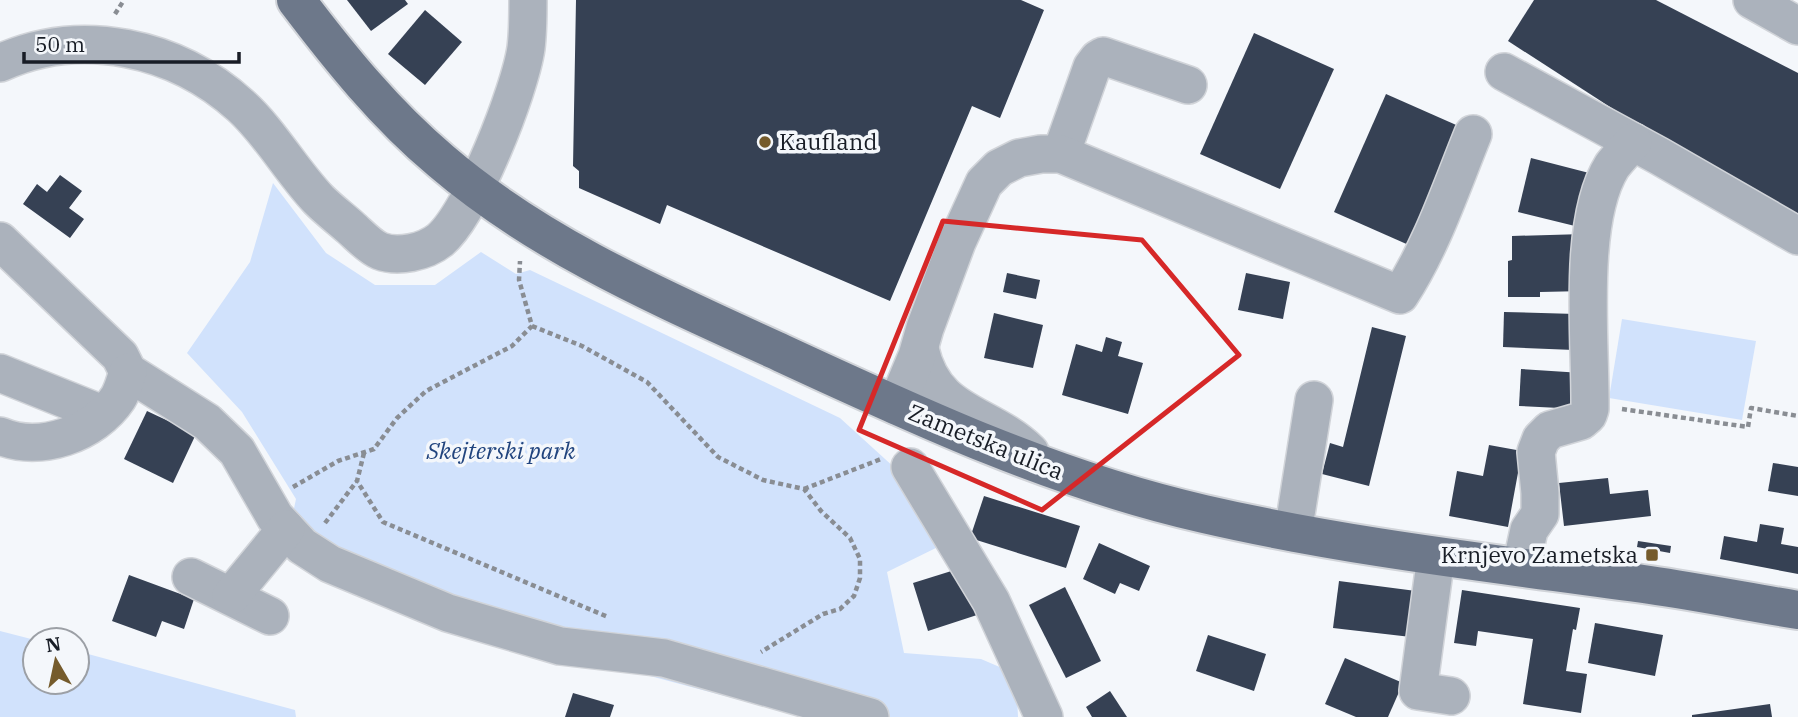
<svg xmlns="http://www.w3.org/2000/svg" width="1798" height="717" viewBox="0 0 1798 717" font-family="'IBM Plex Serif',serif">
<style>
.green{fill:#d1e2fc}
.building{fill:#364154}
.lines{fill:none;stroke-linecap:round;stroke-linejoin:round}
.minor-casing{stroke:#d1d4d9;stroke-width:40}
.major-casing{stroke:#d1d4d9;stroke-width:42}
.path{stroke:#898d93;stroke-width:4.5;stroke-dasharray:5 3.5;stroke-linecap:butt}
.minor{stroke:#abb2bc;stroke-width:37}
.major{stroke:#6d788a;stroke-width:38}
.marked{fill:none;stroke:#d62828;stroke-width:5;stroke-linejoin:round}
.poi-dot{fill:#755b2c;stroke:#f4f7fb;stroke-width:2.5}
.labels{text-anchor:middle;stroke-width:7;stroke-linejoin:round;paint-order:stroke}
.poi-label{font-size:23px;fill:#181d26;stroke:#f4f7fb;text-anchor:start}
.street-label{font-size:23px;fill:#181d26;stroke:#f4f7fb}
.park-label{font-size:23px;font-style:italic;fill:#21447e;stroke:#f4f7fb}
</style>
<rect width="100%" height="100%" fill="#f4f7fb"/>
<g class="green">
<polygon points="273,183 326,253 375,285 435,285 481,252 516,274 530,270 840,418 896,469 942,545 887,572 904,653 981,659 1016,674 1018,717 803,717 579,657 285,551 296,499 242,412 187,353 250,262"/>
<polygon points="1622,319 1756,341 1742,420 1609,398"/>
<polygon points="0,631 35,640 35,682 77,682 77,651 295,710 296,717 0,717"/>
</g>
<g class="building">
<polygon points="347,0 405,0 408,4 371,31"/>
<polygon points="576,0 1021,0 1044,10 1000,118 972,106 890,301 667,205 660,224 579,188 579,171 573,166"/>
<polygon points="1534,0 1656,0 1798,73 1798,218 1678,151 1508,41"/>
<polygon points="425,10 462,42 425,85 388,54"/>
<polygon points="1254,33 1334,69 1280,189 1200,154"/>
<polygon points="1386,94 1463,128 1411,246 1334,212"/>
<polygon points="1531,158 1593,174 1579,227 1518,212"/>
<polygon points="60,175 82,191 69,208 84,219 70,238 23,204 37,184 47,192"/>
<polygon points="1584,234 1585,291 1540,292 1540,297 1508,297 1508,261 1512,260 1512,236"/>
<polygon points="1007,273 1040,280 1036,299 1003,292"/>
<polygon points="1246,273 1290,282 1283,319 1238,310"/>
<polygon points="1504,312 1576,314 1574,350 1503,347"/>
<polygon points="994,313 1043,325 1033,368 984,358"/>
<polygon points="1372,327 1406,336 1369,486 1322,474 1330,443 1343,447"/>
<polygon points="1106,337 1122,342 1118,356 1143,363 1128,414 1062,395 1076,344 1102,352"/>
<polygon points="1521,369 1582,373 1580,409 1519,406"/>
<polygon points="147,411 196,434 173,483 124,459"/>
<polygon points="1489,445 1522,451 1508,527 1449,516 1457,471 1483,476"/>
<polygon points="1773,463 1798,467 1798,496 1768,491"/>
<polygon points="1608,478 1610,494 1648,490 1651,516 1564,526 1559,483"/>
<polygon points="984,496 1080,526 1066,568 970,538"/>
<polygon points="1760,524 1784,528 1781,544 1798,547 1798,574 1720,559 1724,536 1757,542"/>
<polygon points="1638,541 1671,546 1670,553 1637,547"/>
<polygon points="1099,543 1150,566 1139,591 1120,583 1115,594 1083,579"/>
<polygon points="961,568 977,615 928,631 913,583"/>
<polygon points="129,575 194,599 184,629 162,621 156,637 112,621"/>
<polygon points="1339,581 1416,591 1411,637 1333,628"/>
<polygon points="1065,587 1101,661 1066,678 1029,605"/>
<polygon points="1462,590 1580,608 1576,630 1573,629 1566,671 1587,674 1581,713 1523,704 1533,639 1478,631 1476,646 1454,643"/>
<polygon points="1595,623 1663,635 1655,676 1588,663"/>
<polygon points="1208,635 1266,654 1254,691 1196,671"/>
<polygon points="1345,658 1403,683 1388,717 1356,717 1325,704"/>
<polygon points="1110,691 1127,717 1092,717 1086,707"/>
<polygon points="573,693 614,705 610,717 565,717"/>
<polygon points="1770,704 1772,717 1692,717 1692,715"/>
</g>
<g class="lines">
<defs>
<g id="minor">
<polyline points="1752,0 1798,26"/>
<path d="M0 63C81 26 176 47 241 106 270 132 292 172 319 200 329 210 341 219 351 228 359 235 370 247 380 251 398 258 425 252 440 240 472 213 520 90 526 48 528 32 528 16 528 0"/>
<polyline points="1504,72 1659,156 1798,236"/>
<polyline points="1061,154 1092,67 1098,59 1103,56 1188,85"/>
<polyline points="0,241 120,356 128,372 207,422 237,451 275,517 302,546 330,564 448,613 560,646 664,658 870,717"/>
<path d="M920 349C935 416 988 411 1030 452"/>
<polyline points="0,373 102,414"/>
<path d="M896 406 917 356 925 328 957 242 984 183 999 168 1019 158 1041 154H1061L1400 295C1432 246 1451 188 1473 134"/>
<path d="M0 436C40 453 94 434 118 398 123 390 125 380 128 372"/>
<polyline points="910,467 991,601 1044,717"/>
<polyline points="1293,533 1314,400"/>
<polyline points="1436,556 1418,691 1451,696"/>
<path d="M1521 567 1529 530 1540 514V493L1536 452 1541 439 1550 430 1581 421 1588 415 1590 409C1591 344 1577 222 1612 166 1618 158 1626 150 1633 142"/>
<polyline points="191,577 270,616"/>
<polyline points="231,596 286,529"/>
</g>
<path id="major" d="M296 0C340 58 385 114 441 161 539 245 659 297 775 350 913 414 1054 480 1204 514 1351 548 1500 564 1650 585 1699 592 1749 602 1798 610"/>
</defs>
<use href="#minor" class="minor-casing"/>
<use href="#major" class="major-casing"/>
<g class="path">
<polyline points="115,14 124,0"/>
<polyline points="532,326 582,346 647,382 718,457 763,480 804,489 821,511 850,538 860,559 860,578 854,596 840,609 823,614 761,652"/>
<polyline points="1622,409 1748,427 1751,408 1798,416"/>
<polyline points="364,453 357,481 383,522 608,617"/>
<polyline points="293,487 338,461 374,449 397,418 426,391 512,346 532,326 519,280 520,261"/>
<polyline points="804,489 881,459"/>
<polyline points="325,523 357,481"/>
</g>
<use href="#minor" class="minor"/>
<use href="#major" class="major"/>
</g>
<path class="marked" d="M943 221 1142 240 1239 355 1042 510 859 430Z"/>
<g class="poi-dot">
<circle cx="765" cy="142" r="7"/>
<rect x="1645" y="548" width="14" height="14" rx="3.5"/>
</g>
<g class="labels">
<g class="poi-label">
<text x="779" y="150">Kaufland</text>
<text x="1638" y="563" text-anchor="end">Krnjevo Zametska</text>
</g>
<g class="street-label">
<text transform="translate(986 442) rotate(22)" y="8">Zametska ulica</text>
</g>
<g class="park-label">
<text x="501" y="459">Skejterski park</text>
</g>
</g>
<g transform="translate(56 661) rotate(351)"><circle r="33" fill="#f4f7fb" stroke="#9ca0a6" stroke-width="2"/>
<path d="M0-5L12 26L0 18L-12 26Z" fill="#755b2c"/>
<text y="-10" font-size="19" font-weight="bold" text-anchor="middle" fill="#181d26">N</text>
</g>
<path d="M24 52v10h215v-10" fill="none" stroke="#181d26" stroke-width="3.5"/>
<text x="35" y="52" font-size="21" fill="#181d26" stroke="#f4f7fb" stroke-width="5" paint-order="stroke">50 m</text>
</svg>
